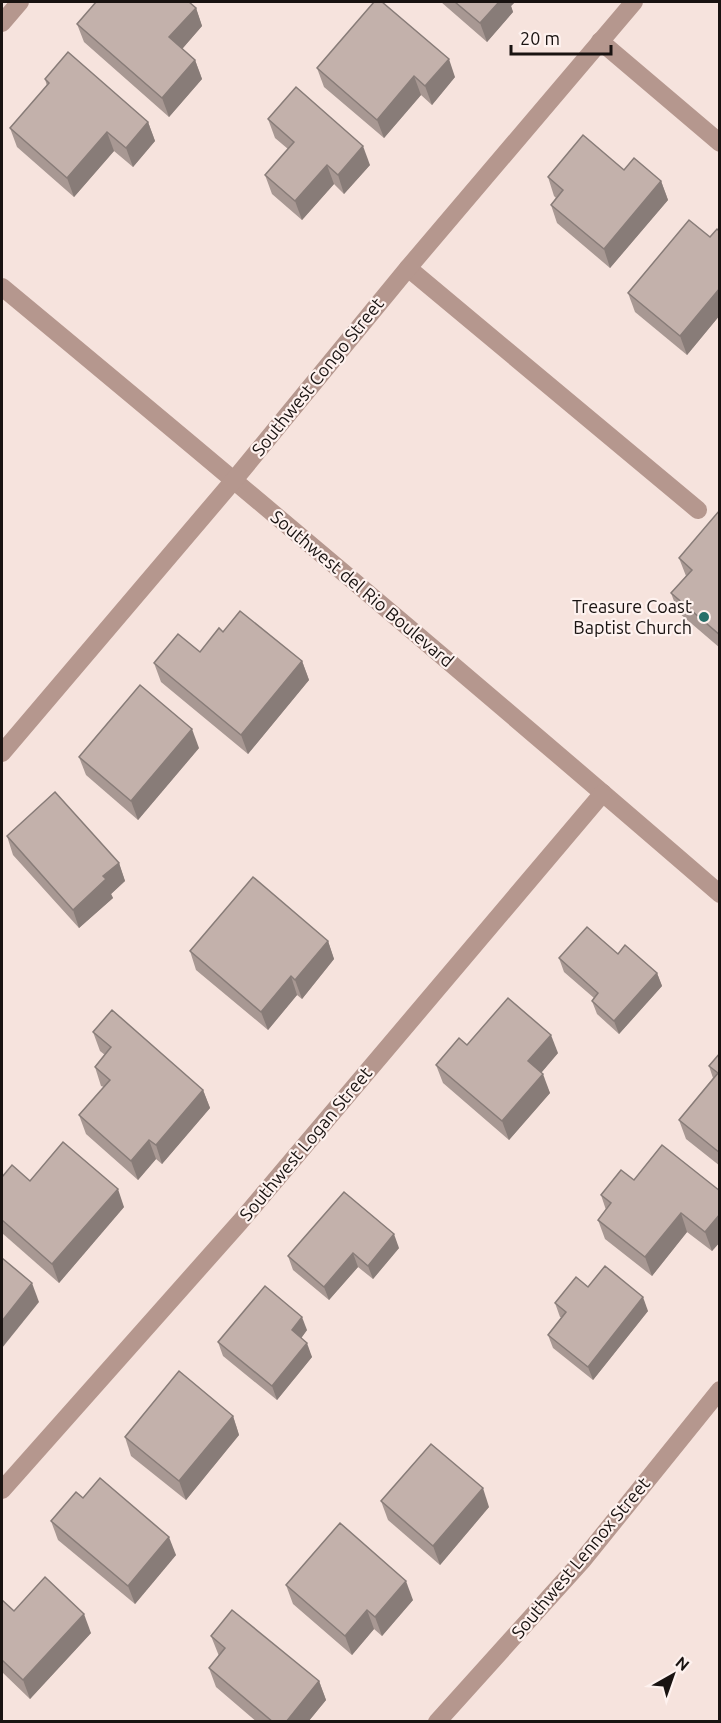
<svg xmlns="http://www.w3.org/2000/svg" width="721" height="1723" viewBox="0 0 721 1723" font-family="Ubuntu,sans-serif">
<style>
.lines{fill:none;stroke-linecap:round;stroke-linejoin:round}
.minor{stroke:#b5978e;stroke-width:18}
.wall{fill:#a89893}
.shaded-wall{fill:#887c78}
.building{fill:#c3b1ab;stroke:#887c78;stroke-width:1.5}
.poi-dot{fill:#256f69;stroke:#fef2ef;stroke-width:2}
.labels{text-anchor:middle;stroke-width:4.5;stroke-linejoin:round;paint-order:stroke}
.street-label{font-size:18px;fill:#191311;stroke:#fef2ef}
.poi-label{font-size:18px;fill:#191311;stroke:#fef2ef;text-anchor:end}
</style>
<rect width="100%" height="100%" fill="#f6e3dd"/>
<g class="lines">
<g class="minor">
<polyline points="2,23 20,2"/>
<polyline points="600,41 720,143"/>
<polyline points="408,268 698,510"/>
<path d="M2 287C243 487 483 689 720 894"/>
<polyline points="2,753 234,480 408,268 634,2"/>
<polyline points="2,1490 240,1222 603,793"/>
<polyline points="437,1722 582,1561 720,1390"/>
</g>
</g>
<g class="wall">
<polygon points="441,2 515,2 511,6 513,12 487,42"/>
<polygon points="196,8 202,26 182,49 195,60 202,79 169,117 84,42 77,24"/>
<polygon points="317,68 455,77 432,105 421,95 384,138 324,87"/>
<polygon points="45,79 148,122 155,141 133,167 114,151 74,197 17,147 10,128 47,86"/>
<polygon points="268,119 370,165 344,194 334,184 302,220 272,194 265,175 288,149 275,138"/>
<polygon points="624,170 661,181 668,200 610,268 557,223 551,205 556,198 554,196 548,177"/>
<polygon points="720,232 720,315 687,355 635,312 628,293"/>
<polygon points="720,512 720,648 678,612 671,593 686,576 679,558"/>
<polygon points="223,632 302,661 309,680 248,754 161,682 154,663 200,652"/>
<polygon points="199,748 138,820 86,775 79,757"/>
<polygon points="7,836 119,863 125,881 111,894 113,898 79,928 13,855"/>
<polygon points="328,941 334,959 302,999 297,995 268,1030 196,970 190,951"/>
<polygon points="618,954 657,973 662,986 619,1034 597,1014 592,1001 594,998 564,972 559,958"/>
<polygon points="93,1032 203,1090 210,1108 162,1164 156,1159 138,1180 86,1134 79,1115 104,1087 101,1086 95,1067 105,1055 100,1051"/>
<polygon points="467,1045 558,1053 541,1073 550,1093 509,1140 443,1083 436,1065"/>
<polygon points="720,1053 720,1166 686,1139 679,1120 713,1078 709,1066"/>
<polygon points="2,1177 30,1181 124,1207 59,1283 2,1233"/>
<polygon points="720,1191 720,1242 712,1251 687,1232 652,1276 605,1239 598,1220 606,1210 601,1195"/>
<polygon points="399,1248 373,1279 358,1267 329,1300 293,1270 288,1256"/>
<polygon points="588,1287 648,1311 593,1380 553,1348 548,1335 562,1318 560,1317 555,1303"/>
<polygon points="307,1330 301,1338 312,1357 277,1400 223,1356 218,1342"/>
<polygon points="233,1416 239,1435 186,1500 131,1456 125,1437"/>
<polygon points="83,1498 176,1555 135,1604 58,1540 51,1521"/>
<polygon points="381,1501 489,1507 440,1565 388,1520"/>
<polygon points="286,1585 413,1600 382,1636 374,1629 352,1655 293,1604"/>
<polygon points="2,1600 14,1611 91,1633 30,1699 2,1672"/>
<polygon points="211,1636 319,1681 326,1700 308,1722 257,1722 216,1687 209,1668 219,1656"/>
</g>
<g class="shaded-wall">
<polygon points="499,2 515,2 511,6 513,12 487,42 480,23"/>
<polygon points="196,8 202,26 176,56 169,37"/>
<polygon points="449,59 455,77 432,105 425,86"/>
<polygon points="195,60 202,79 169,117 162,98"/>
<polygon points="414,76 421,95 384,138 377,120"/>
<polygon points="148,122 155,141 133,167 126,148"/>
<polygon points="107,132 114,151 74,197 67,178"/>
<polygon points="363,146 370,165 344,194 338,175"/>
<polygon points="327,165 334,184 302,220 295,201"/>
<polygon points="661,181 668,200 610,268 604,249"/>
<polygon points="720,288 720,315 687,355 680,336"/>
<polygon points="302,661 309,680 248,754 241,735"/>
<polygon points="192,729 199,748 138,820 131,801"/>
<polygon points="119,863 125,881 111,894 113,898 79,928 73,910 103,876"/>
<polygon points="328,941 334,959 302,999 295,980"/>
<polygon points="657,973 662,986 619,1034 614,1021"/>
<polygon points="291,976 297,995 268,1030 261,1012"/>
<polygon points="551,1035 558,1053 535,1080 528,1061"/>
<polygon points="543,1074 550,1093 509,1140 502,1121"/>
<polygon points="203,1090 210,1108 162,1164 156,1145"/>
<polygon points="149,1140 156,1159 138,1180 131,1161"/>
<polygon points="118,1189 124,1207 59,1283 52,1264"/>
<polygon points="681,1213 687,1232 652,1276 645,1257"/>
<polygon points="720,1214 720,1242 712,1251 705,1232"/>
<polygon points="394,1234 399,1248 373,1279 368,1266"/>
<polygon points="353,1253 358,1267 329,1300 324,1287"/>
<polygon points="32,1283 39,1302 2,1348 2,1321"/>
<polygon points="643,1297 648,1311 593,1380 588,1367"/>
<polygon points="302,1317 307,1330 297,1344 292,1330"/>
<polygon points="307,1343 312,1357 277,1400 272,1386"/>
<polygon points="233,1416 239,1435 186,1500 179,1481"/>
<polygon points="483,1488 489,1507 440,1565 433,1546"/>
<polygon points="169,1537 176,1555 135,1604 128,1586"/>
<polygon points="406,1581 413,1600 382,1636 375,1617"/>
<polygon points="367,1610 374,1629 352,1655 345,1636"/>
<polygon points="84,1614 91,1633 30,1699 23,1680"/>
<polygon points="319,1681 326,1700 308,1722 286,1722"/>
</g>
<g class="building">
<polygon points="96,2 189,2 196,8 169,37 195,60 162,98 77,24"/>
<polygon points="374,2 382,2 449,59 425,86 414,76 377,120 317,68"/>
<polygon points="455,2 499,2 480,23"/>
<polygon points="68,52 148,122 126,148 107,132 67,178 10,128 49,83 45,79"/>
<polygon points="296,87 363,146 338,175 327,165 295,201 265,175 294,142 268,119"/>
<polygon points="583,135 624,170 634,158 661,181 604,249 551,205 563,190 548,177"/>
<polygon points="689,220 710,237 717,229 720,232 720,288 680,336 628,293"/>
<polygon points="719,511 720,512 720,635 671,593 692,570 679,558"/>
<polygon points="240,611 302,661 241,735 154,663 178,634 200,652 219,628 223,632"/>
<polygon points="140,685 192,729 131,801 79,757"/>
<polygon points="55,792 119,863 103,876 106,879 73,910 7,836"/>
<polygon points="253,877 328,941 295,980 291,976 261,1012 190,951"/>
<polygon points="587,927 618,954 625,945 657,973 614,1021 592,1001 598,993 559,958"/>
<polygon points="508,998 551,1035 528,1061 543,1074 502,1121 436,1065 459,1038 467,1045"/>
<polygon points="112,1010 203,1090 156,1145 149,1140 131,1161 79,1115 110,1080 95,1067 111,1047 93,1032"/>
<polygon points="720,1053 720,1153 679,1120 718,1073 709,1066"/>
<polygon points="63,1142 118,1189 52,1264 2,1220 2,1177 12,1165 30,1181"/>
<polygon points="662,1145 720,1191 720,1214 705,1232 681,1213 645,1257 598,1220 611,1203 601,1195 621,1170 634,1180"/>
<polygon points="344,1192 394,1234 368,1266 353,1253 324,1287 288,1256"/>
<polygon points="2,1258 32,1283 2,1321"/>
<polygon points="605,1266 643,1297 588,1367 548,1335 566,1312 555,1303 576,1277 588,1287"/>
<polygon points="265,1286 302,1317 292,1330 307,1343 272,1386 218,1342"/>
<polygon points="179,1371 233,1416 179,1481 125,1437"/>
<polygon points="431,1444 483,1488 433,1546 381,1501"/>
<polygon points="100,1478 169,1537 128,1586 51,1521 76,1492 83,1498"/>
<polygon points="340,1523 406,1581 375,1617 367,1610 345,1636 286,1585"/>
<polygon points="45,1577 84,1614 23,1680 2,1660 2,1600 14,1611"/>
<polygon points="232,1610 319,1681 286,1722 273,1722 209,1668 225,1648 211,1636"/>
</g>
<circle class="poi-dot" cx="704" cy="617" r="6"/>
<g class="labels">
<g class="street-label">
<text transform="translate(318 377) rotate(-51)" y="6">Southwest Congo Street</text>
<text transform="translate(362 589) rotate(40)" y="6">Southwest del Rio Boulevard</text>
<text transform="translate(306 1144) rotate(-50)" y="6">Southwest Logan Street</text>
<text transform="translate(581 1558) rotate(-50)" y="6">Southwest Lennox Street</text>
</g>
<g class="poi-label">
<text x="692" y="613">Treasure Coast<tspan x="692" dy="21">Baptist Church</tspan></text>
</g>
</g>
<rect width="721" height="1723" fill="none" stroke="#191311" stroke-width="6"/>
<g transform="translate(673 1675) rotate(40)" stroke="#fef2ef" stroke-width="4.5" paint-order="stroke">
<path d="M0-4.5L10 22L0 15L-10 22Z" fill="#191311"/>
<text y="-9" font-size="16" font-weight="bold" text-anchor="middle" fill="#191311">N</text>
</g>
<path d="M511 45v9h100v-9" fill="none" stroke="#191311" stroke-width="3"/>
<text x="520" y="45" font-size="18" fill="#191311" stroke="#fef2ef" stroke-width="4.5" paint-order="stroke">20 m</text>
</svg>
